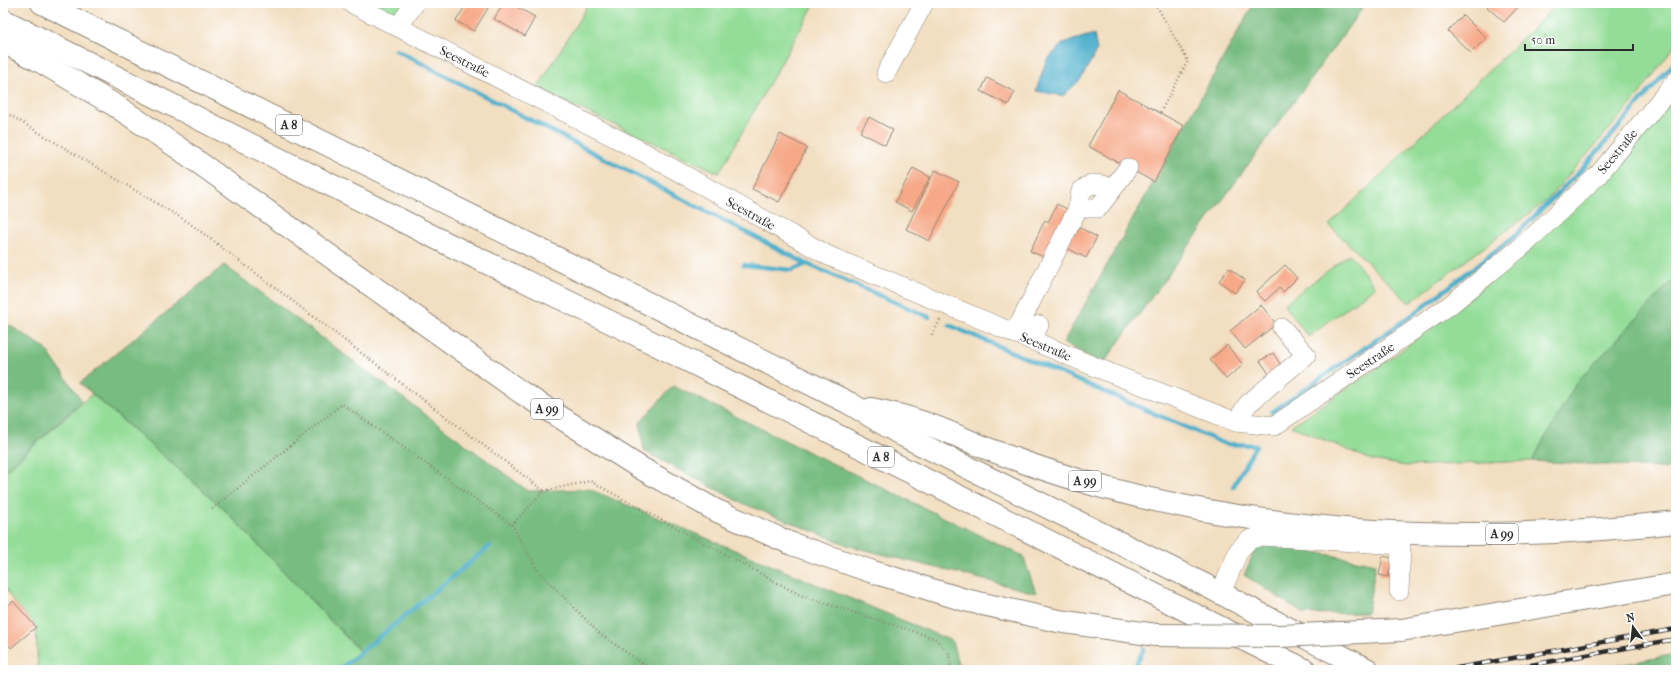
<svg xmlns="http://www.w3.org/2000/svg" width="1679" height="673" viewBox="0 0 1679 673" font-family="'IM FELL French Canon',serif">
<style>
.green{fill:#94dd98;stroke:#608462}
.forest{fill:#77bc80;stroke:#517456}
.water{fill:#4cafcb;stroke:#3c6d7b}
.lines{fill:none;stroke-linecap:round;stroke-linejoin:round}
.stream{stroke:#4cafcb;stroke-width:4.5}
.building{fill:#f6a887}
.minor-casing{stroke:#8e8476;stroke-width:20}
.highway-casing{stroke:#8e8476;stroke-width:24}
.path{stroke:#8e8476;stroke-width:2.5;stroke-dasharray:1 3;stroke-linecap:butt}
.minor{stroke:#fff;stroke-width:19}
.highway{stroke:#fff;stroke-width:22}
.rail-casing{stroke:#2b2b2b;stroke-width:4.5}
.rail{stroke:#fff;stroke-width:3;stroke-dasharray:9;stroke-linecap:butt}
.highway-bridge-casing{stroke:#8e8476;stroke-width:24;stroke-linecap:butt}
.highway-bridge{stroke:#fff;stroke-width:22}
.labels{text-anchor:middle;stroke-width:3;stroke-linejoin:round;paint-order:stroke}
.shield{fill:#fff;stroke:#6b6b6b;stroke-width:1}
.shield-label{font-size:12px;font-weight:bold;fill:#2b2b2b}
.street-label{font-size:13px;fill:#2b2b2b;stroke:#fff}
</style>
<rect width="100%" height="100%" fill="#fff"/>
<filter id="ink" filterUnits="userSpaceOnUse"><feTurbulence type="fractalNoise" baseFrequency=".025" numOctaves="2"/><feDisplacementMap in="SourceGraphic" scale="8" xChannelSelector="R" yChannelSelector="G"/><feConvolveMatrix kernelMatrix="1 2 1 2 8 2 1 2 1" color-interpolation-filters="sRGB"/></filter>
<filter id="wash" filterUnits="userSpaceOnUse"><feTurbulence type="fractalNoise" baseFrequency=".012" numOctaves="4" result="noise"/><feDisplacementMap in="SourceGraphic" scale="16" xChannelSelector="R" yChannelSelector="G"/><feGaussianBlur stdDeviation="0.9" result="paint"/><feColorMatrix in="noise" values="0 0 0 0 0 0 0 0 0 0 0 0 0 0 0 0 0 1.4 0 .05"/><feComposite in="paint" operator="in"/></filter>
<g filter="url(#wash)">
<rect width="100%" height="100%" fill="#f2dec0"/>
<g class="green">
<polygon points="371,3 411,3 401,17"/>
<polygon points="589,3 815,3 719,173 537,89"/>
<polygon points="1559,3 1676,3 1676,44 1635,100 1546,201 1409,303 1329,225"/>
<polygon points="1676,92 1676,277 1577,382 1532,461 1406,466 1372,460 1291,426 1389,360 1522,257"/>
<polygon points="1350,254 1375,287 1308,337 1284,304"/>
<polygon points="92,394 222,507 361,653 339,670 38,670 36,627 13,601 3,585 3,473"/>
</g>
<g class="forest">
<polygon points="1254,3 1366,3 1103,364 1063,343"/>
<polygon points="224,265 528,491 589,489 952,641 959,668 954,670 341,670 361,652 222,507 80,383"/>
<polygon points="1676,277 1676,469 1532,461 1577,382"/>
<polygon points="3,321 45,348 82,401 3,473"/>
<polygon points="673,386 1023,556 1036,593 850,546 742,503 644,451 640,422"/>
<polygon points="1259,541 1376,564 1367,613 1304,614 1244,575"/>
<polygon points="1676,654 1676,670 1594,670"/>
</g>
<polygon class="water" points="1094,34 1097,50 1081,79 1063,96 1036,91 1046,61 1063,43"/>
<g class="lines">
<g class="stream">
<polyline points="396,50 807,264"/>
<polyline points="744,265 792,270 807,264 929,317"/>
<polyline points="949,325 1225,444 1256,445 1233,487"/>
<polyline points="1272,412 1415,313 1516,235 1585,166 1676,61"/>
<polyline points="339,670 490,546"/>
<polyline points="1133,670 1144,649"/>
</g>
</g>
<g id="blocks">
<g class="building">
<polygon points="467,3 491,3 474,31 456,21"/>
<polygon points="503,3 510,3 535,17 525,36 494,19"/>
<polygon points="1490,3 1520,3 1521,4 1504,22 1487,7"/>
<polygon points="1463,15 1486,38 1471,53 1448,31"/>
<polygon points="987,78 1015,92 1008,105 981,91"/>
<polygon points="1118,90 1184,126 1154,182 1088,146"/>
<polygon points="869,117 893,130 885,145 860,132"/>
<polygon points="780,134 807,148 779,202 752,189"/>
<polygon points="913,168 930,177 912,211 895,202"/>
<polygon points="935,170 959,182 929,241 906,229"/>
<polygon points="1057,204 1069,210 1046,258 1030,251 1045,220 1048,222"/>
<polygon points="1075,225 1097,237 1086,258 1065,247"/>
<polygon points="1285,265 1297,278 1283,292 1279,288 1265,301 1256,292"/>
<polygon points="1229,268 1245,280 1235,293 1219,281"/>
<polygon points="1261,305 1276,324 1245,349 1230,331"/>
<polygon points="1227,345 1243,365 1226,379 1210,360"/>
<polygon points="1273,353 1282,367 1270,375 1260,361"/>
<polygon points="1383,556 1392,558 1388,577 1379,575"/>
<polygon points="13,601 36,627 11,648 3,638 3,610"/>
<polygon points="3,663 11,670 3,670"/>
</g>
</g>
</g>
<g filter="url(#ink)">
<use href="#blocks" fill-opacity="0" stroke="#8e8476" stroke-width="1"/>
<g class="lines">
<defs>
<g id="minor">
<polyline points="351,3 645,153 829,256 1110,373 1236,422 1274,426 1450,305 1526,243 1599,174 1676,81"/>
<polyline points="398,27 415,3"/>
<polyline points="886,73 924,3"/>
<polyline points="1109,194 1128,168"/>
<polyline points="1013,333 1020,323 1078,208 1081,191 1091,184 1103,185 1109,194 1098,208 1078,208"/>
<polyline points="1031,340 1039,325"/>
<polyline points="1236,422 1248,404 1306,355 1282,328"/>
<polyline points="1221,593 1239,550 1249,540 1262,536 1401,545 1399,591"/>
</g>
<g id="highway">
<polyline points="42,3 849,403 904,436 1203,584 1368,670"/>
<polyline points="3,20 454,247 631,332 1305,670"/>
<polyline points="3,42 38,60 116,106 177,147 522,393 639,467 715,510 792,544 873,572 965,600 1058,621 1156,635"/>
<path d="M871 409C886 412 901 415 915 420 943 428 969 442 996 452 1030 465 1067 477 1102 487 1290 538 1483 544 1676 522"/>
<polyline points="1401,630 1676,584"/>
</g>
</defs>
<use href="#minor" class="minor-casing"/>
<use href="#highway" class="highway-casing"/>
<g class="path">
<polyline points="1155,3 1188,61 1160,113"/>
<polyline points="3,111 188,222 544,491 512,525 538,571 600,634 652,670"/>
<polyline points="932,335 940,320"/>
<polyline points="544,491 590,481 800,595 934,638 949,652 951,670"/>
<polyline points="212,509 342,404 512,525"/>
</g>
<use href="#minor" class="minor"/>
<use href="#highway" class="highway"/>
<defs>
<g id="rail">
<polyline points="1446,670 1676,629"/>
<polyline points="1503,670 1676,639"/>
</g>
</defs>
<use href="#rail" class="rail-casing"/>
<use href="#rail" class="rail"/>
<defs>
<polyline id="highway-bridge" points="1156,635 1281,636 1401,630"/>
</defs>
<use href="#highway-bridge" class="highway-bridge-casing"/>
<use href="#highway-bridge" class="highway-bridge"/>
</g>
</g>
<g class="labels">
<g class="shield">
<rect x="276" y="115" width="26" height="20" rx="3"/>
<rect x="531" y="399" width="32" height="20" rx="3"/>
<rect x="868" y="447" width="26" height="20" rx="3"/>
<rect x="1069" y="471" width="32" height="20" rx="3"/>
<rect x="1486" y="524" width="32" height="20" rx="3"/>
</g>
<g class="shield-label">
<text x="289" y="129">A 8</text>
<text x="547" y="413">A 99</text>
<text x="881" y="461">A 8</text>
<text x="1085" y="485">A 99</text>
<text x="1502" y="538">A 99</text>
</g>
<g class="street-label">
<text transform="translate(465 61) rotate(27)" y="5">Seestraße</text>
<text transform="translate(1617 151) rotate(-50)" y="5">Seestraße</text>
<text transform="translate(751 213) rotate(29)" y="5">Seestraße</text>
<text transform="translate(1046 346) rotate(23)" y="5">Seestraße</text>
<text transform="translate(1370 360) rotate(-34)" y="5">Seestraße</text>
</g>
</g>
<rect width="1679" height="673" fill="none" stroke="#fff" stroke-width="16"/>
<g transform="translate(1633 627) rotate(345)" stroke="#ffffff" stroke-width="3" paint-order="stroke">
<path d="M0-3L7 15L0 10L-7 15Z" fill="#2b2b2b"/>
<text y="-6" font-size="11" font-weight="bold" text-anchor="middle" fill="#2b2b2b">N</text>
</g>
<path d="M1525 44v6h108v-6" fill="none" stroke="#2b2b2b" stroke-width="2"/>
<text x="1531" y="44" font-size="12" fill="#2b2b2b" stroke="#ffffff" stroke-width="3" paint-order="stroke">50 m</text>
</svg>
